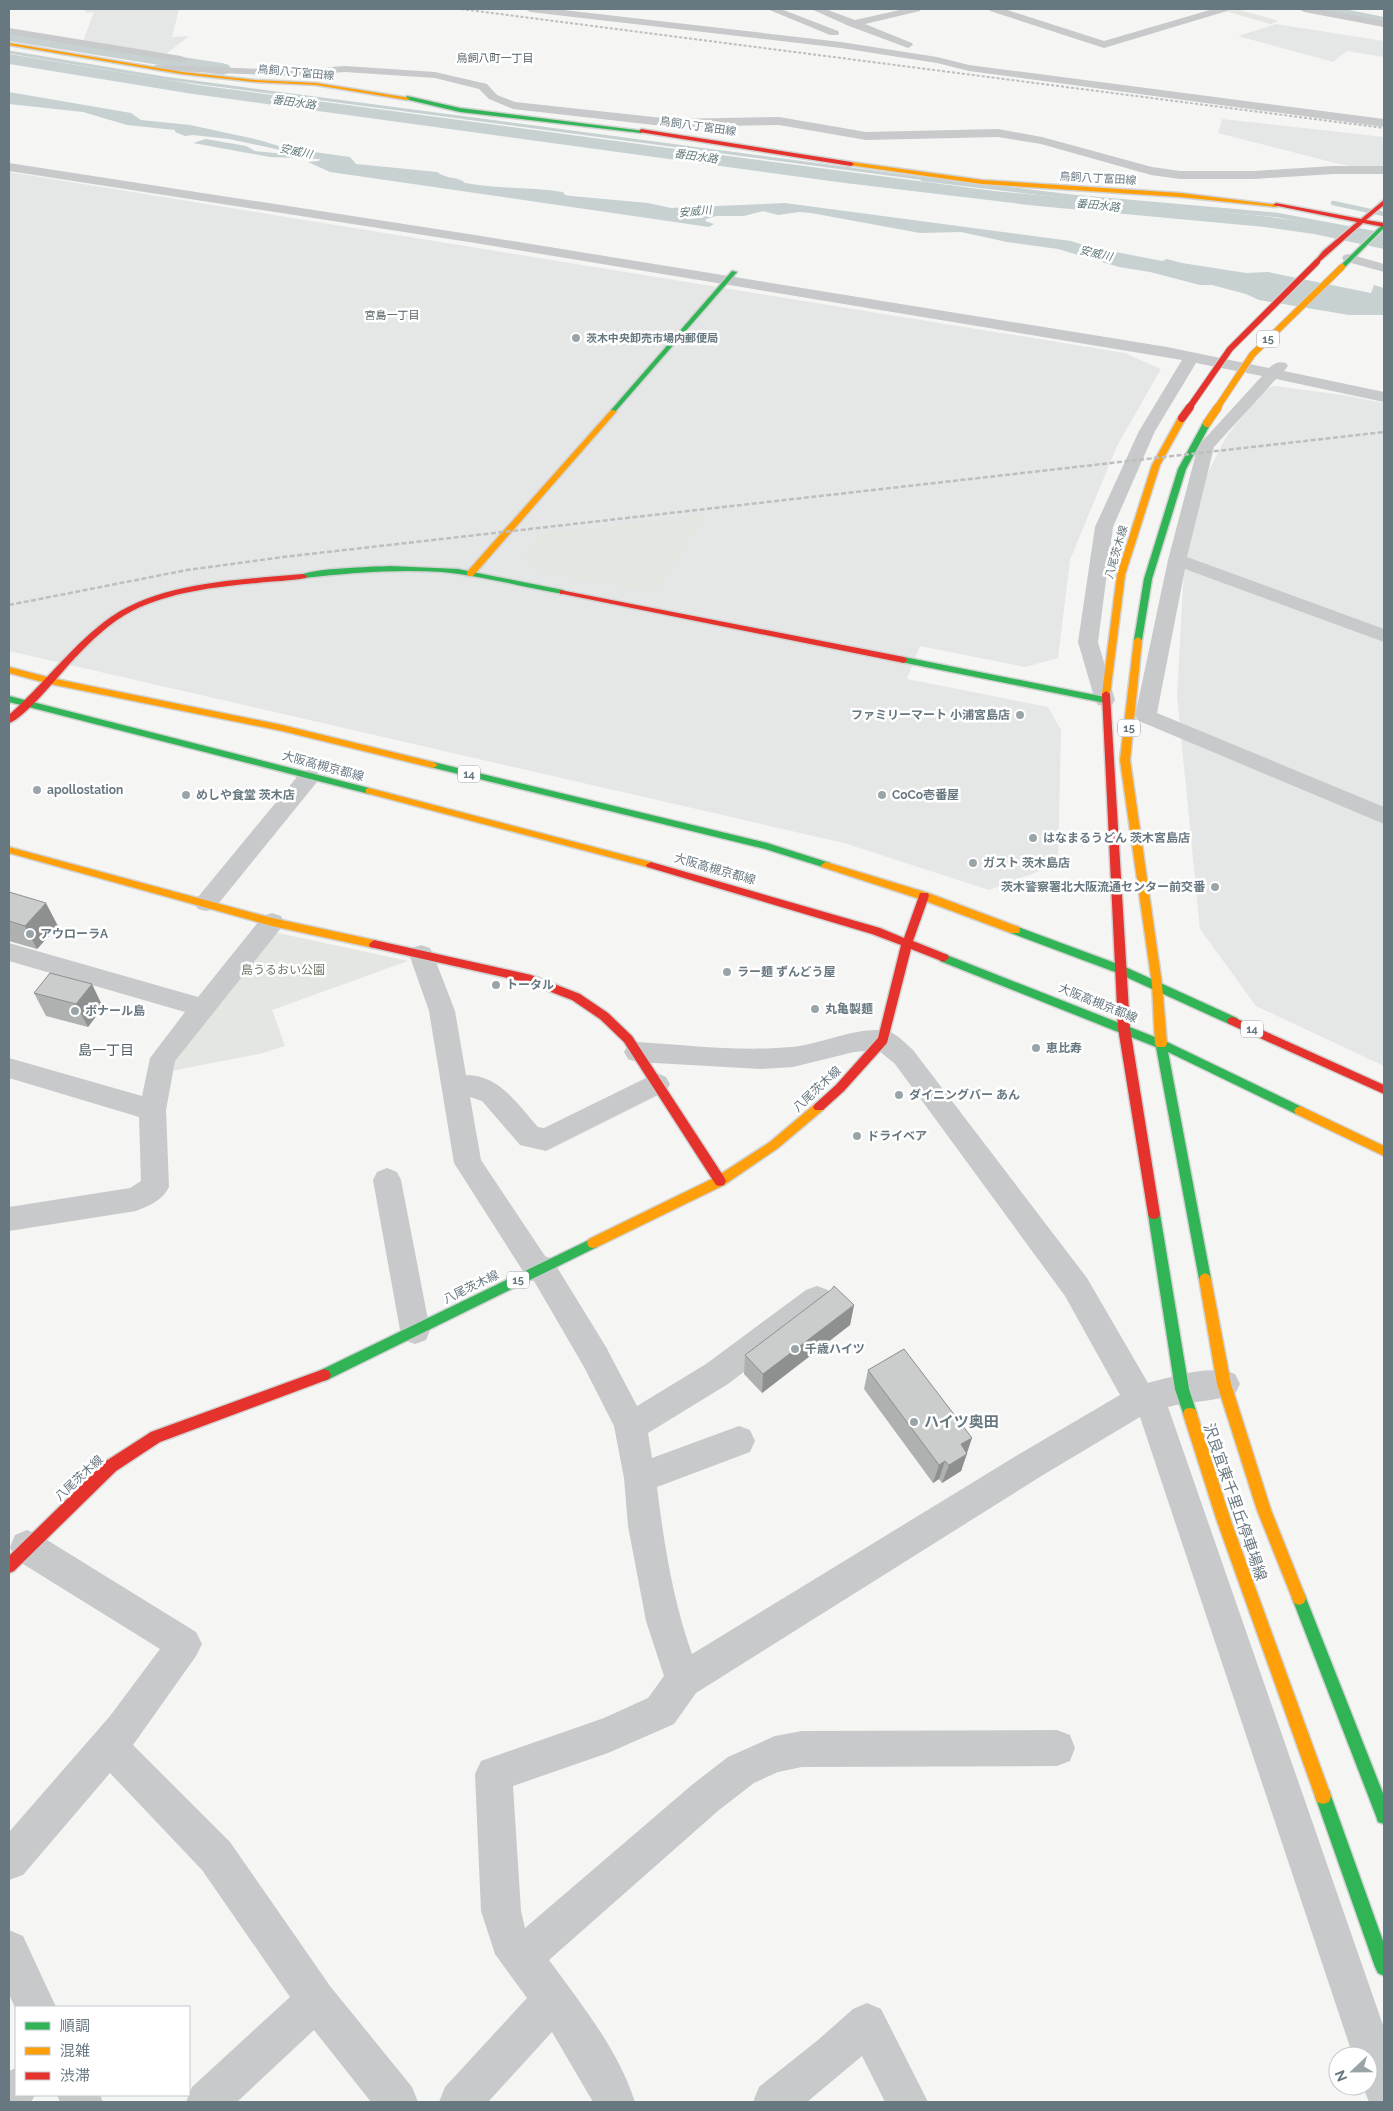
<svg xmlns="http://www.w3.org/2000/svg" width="1393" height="2111" viewBox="0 0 1393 2111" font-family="Raleway,'Noto Sans JP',sans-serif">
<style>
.built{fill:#e5e6e6}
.green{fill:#e4e6e1}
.water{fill:#c7d1d2}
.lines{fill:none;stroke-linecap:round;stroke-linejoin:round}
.stream-far1{stroke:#c7d1d2;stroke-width:3}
.stream{stroke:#c7d1d2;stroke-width:4.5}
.river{fill:#c7d1d2;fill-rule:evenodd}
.fast-casing{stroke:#d1d2d2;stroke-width:3}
.slow-casing{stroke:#d1d2d2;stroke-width:3}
.jam-casing{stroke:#d1d2d2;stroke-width:3}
.street{fill:#c7c9ca;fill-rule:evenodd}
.fast{fill:#30b455;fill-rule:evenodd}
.slow{fill:#ff9f0a;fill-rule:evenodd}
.jam{fill:#e5322d;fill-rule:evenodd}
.rail-far1{stroke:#bdbfbf;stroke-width:2;stroke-dasharray:3 2;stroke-linecap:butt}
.rail{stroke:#bdbfbf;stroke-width:2.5;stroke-dasharray:5 2.5;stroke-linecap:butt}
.slow-bridge-far1-casing{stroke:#d0d1d1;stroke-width:8;stroke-linecap:butt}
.slow-bridge-casing{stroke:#d0d1d1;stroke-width:10;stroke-linecap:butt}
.jam-bridge-far1-casing{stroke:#d0d1d1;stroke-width:8;stroke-linecap:butt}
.jam-bridge-casing{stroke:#d0d1d1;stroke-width:10;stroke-linecap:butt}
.slow-bridge-far1{stroke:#ff9f0a;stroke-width:6}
.slow-bridge{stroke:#ff9f0a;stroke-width:8}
.jam-bridge-far1{stroke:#e5322d;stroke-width:6}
.jam-bridge{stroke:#e5322d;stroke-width:8}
.wall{fill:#afb0b0}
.shaded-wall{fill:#8e9090}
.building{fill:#cbcdcd;stroke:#8e9090}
.poi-dot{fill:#99a4a9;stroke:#fff;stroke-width:2}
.labels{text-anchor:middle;stroke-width:5;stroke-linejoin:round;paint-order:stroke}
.far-neighbourhood-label{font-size:11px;fill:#556167;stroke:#fff}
.far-street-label{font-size:11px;fill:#687881;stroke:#fff}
.far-water-label{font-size:11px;font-style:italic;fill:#63797d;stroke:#fff}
.far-poi-label{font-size:11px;font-weight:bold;fill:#687881;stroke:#fff;text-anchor:start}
.shield{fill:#fff;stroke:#95a0a7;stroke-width:1}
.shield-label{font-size:11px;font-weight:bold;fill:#687881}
.poi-label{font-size:12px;font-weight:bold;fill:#687881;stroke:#fff;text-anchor:start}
.street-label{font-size:12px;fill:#687881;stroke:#fff}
.park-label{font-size:12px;fill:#6c7966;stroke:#fff}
.neighbourhood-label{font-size:14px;fill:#556167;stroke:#fff}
.near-poi-label{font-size:15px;font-weight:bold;fill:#687881;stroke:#fff;text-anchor:start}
.near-street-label{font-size:15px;fill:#687881;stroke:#fff}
</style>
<rect width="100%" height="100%" fill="#f5f5f4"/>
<g class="built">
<polygon points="86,9 179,9 172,37 189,36 166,54 83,41 94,12 85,13"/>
<polygon points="1276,24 1384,41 1384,57 1347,51 1333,62 1238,36"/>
<polygon points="1222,119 1384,137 1384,166 1355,167 1331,162 1218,133"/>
<polygon points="9,172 1125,353 1161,369 1117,446 1070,560 1058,658 1025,667 920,646 907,679 1048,707 1061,730 1058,864 989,890 844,843 9,651"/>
<polygon points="1274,386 1343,395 1384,403 1384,1066 1256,1006 1200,929 1177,696 1185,551 1204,480 1226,437 1263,390"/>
</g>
<g class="green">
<polygon points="1231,9 1236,9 1279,21 1270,24 1225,11"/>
<polygon points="704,515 655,593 535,571 525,554 542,534"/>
<polygon points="278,933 408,961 272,1010 285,1046 259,1054 166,1072 263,937"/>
</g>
<g class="water">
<polygon points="9,54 198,85 789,164 994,191 1263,216 1331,226 1384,237 1384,249 1314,234 1265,227 1038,206 845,183 193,94 9,64"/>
<path d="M9 92 131 113 141 120 190 125 259 140 285 148 350 157 356 164 437 172C448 180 458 176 465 183 498 189 530 187 563 192L565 195 571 196 648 203 671 208 785 203 1071 241 1090 247 1162 261 1167 259 1182 263 1246 273 1268 272 1371 293 1374 285 1384 288V315H1349L1259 300 1246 294 1212 285H1200L1150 272 1119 267 1058 249 1007 242 961 232 920 233 811 213 799 212 778 215 763 211 744 216H716L706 219 705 221 714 224 709 227 330 172 308 162 319 161 320 159 270 157 193 143 206 139 246 146 255 151 293 155 276 149 229 139 193 135 185 136 175 132V130L127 125 83 112 9 104Z"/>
</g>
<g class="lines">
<polyline class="stream-far1" points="9,52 164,78 934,180"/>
<g class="stream">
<polyline points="923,179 1074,197 1277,215 1384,235"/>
<polyline points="1333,203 1384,214"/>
</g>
<g class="river">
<polygon points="1311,9 1344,9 1384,17 1384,27 1314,13"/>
<polygon points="9,31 222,63 229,65 231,69 229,73 222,75 9,41"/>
</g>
<defs>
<g id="fast">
<polygon points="407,96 460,108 644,131 641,133 460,112 405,99"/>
<polygon points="1384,223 1384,228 1344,268 1340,268 1340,266"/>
<polygon points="732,271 737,272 615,412 611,412 611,410"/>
<polygon points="1204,421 1211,423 1186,469 1152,579 1142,640 1138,643 1135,642 1134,640 1144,579 1178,469"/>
<path d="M390 566 458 569 563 590 567 592 563 594C523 587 483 576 442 572 395 569 349 573 303 578L299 576C310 568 373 567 390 566Z"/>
<polygon points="904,657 1105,697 1109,700 1105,703 901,662 900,660"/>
<polygon points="9,696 369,788 374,791 369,794 9,702"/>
<polygon points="433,762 767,843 830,863 831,865 826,868 765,849 430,767 430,763"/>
<polygon points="1015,926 1123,966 1237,1018 1239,1021 1237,1024 1229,1024 1115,972 1011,933 1010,930"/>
<polygon points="944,954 1165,1041 1304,1108 1306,1111 1304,1114 1296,1114 1168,1052 1211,1279 1209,1283 1205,1285 1201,1283 1199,1279 1156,1047 940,961 939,958 940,955"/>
<polygon points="1154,1209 1158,1210 1160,1214 1189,1389 1197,1414 1195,1419 1190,1420 1185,1419 1175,1389 1148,1214 1150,1210"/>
<polygon points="593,1238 597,1239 599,1243 597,1247 329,1379 324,1381 319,1379 317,1375 319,1371"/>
<polygon points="1299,1591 1304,1593 1384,1796 1384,1824 1378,1822 1376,1816 1292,1598 1294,1593"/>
<polygon points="1323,1788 1329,1790 1331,1796 1384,1944 1384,1976 1378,1973 1375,1967 1315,1796 1317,1790"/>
</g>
<g id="slow">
<polygon points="9,43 182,72 255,80 316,83 410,98 407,100 316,85 255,82 182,74 9,45"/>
<polygon points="851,162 982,180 1180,193 1279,205 1276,207 1180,197 982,184 849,165"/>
<polygon points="611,410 617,411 473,576 467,576 467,572"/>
<polygon points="1179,416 1186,418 1160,465 1125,575 1110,694 1109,696 1103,696 1102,694 1117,575 1152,465"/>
<polygon points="1138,637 1142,640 1130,760 1162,984 1167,1044 1165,1047 1157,1047 1155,1044 1152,984 1120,760 1134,640"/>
<polygon points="9,667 51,678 282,725 433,762 438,765 433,768 282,731 50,684 9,673"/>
<polygon points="369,788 651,862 656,865 651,868 366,793 366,789"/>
<polygon points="9,847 272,918 374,940 379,944 374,948 272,926 9,853"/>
<polygon points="826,862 928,893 1019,927 1020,930 1019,933 1011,933 920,899 822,867 821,865"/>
<polygon points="819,1102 823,1104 825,1107 823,1110 778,1148 724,1185 597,1247 593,1248 589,1247 587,1243 589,1239 716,1177 770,1142 815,1104"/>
<polygon points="1300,1106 1384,1146 1384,1156 1296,1114 1294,1111 1296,1108"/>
<polygon points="1205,1273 1209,1275 1211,1279 1231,1384 1271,1510 1306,1598 1304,1603 1299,1605 1294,1603 1257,1510 1217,1384 1199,1279 1201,1275"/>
<polygon points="1190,1408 1195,1409 1197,1414 1231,1521 1331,1796 1329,1802 1323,1804 1317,1802 1315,1796 1217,1521 1183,1414 1185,1409"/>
</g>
<g id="jam">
<polygon points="641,129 851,162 854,164 851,166 639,132"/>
<polygon points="1384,200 1384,205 1366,220 1384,223 1384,227 1363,223 1317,264 1314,262 1323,251 1357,222 1273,205 1276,203 1361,219"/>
<path d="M303 574 307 576 306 578C290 581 273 581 257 583 215 587 170 592 132 611 109 623 91 641 73 660 61 673 24 719 9 723V715C42 686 69 649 104 622 157 581 240 580 303 574Z"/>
<polygon points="560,590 904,657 908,660 904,663 563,594 560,594"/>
<polygon points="1106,691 1110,694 1130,1028 1160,1214 1158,1218 1154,1219 1150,1218 1148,1214 1118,1028 1102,694"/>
<polygon points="651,862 880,928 904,938 919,896 920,893 928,893 929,896 913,941 948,955 949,958 944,962 911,949 887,1043 844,1091 823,1110 815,1110 813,1107 815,1104 836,1085 878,1038 901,945 872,934 647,867 646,865"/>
<polygon points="374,940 531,975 580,994 608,1013 632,1036 724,1177 726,1181 724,1185 720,1186 716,1185 624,1042 600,1019 572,1000 525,982 370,947 369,944"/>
<polygon points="1233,1017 1384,1085 1384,1094 1229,1024 1227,1021 1229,1018"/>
<polygon points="324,1369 329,1371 331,1375 329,1379 160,1442 116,1471 14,1571 9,1573 9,1556 106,1461 151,1432"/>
</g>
</defs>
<use href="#fast" class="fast-casing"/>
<use href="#slow" class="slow-casing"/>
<use href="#jam" class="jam-casing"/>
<g class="street">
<polygon points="525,9 555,9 841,42 937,57 969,65 1384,119 1384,127 969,71 937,63 841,48 530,12"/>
<polygon points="767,9 781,9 838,31 839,33 838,35 830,35"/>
<polygon points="811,9 825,9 855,20 904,9 921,9 920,11 865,24 912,43 913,45 908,48 849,26"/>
<polygon points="989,9 1004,9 1104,41 1213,9 1228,9 1227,11 1104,48 990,11"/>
<polygon points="1299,9 1319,9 1384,21 1384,27 1304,12"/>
<polygon points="9,28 181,56 187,59 181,62 9,34"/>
<polygon points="156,65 290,70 345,66 435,72 487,84 497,95 515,102 672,119 779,117 866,132 998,129 1042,137 1152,167 1180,171 1254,171 1333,166 1384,166 1384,174 1333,174 1254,179 1180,179 1151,175 1041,144 998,137 866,140 779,125 672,127 513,109 489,99 479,89 435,78 345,72 290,76 152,70 150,68"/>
<path d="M9 163 475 235 1167 347 1269 368C1275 363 1278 361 1286 363L1288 366 1284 371 1384 392V402L1276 379 1214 447 1187 557 1384 629V642L1185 569 1157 713 1384 807V824L1139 721 1135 716 1168 560 1198 446 1262 376 1196 363 1155 431 1113 527 1098 642 1115 700 1112 705 1105 706 1098 705 1095 700 1078 642 1095 527 1139 431 1182 360 475 243 9 171Z"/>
<polygon points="1349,254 1384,264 1384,272 1344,261 1342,258 1344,255"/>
<polygon points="309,770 317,772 320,777 317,782 214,909 206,911 198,909 194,903 198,897 301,772"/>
<path d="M272 913 281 916 284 922 281 928 175 1061 166 1110 169 1187C163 1200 149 1206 136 1211L9 1231V1207L130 1188 141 1181 139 1117 9 1078V1058L142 1096 150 1058 185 1012 9 961V943L198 997 263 916Z"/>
<path d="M421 945 430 948 433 954 455 1011 466 1075C500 1075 518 1105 538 1127L544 1128 648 1077 657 1073 666 1077 670 1084 666 1091 546 1151 520 1145 482 1101 470 1097 481 1160 545 1256 552 1259 606 1347 637 1406 706 1364 806 1290 817 1286 828 1290 832 1299 828 1308 728 1384 648 1433 652 1458 739 1426 750 1430 755 1441 750 1452 657 1487C664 1544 673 1601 692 1654L1021 1453 1120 1395 1065 1296 895 1064 878 1050 854 1052 793 1067 761 1069 637 1062 628 1059 624 1052 628 1045 637 1042C688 1045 740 1052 791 1047 821 1044 850 1029 881 1030 894 1030 904 1042 913 1050L1087 1278 1148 1383C1173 1377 1210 1364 1235 1374L1240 1384 1235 1394C1214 1402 1190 1401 1168 1407L1384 2028V2102H1369L1363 2087 1368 2086V2056H1353L1140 1417 1043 1475 696 1693 674 1724 608 1753 513 1786 521 1911 525 1928 693 1784 728 1757 775 1736 802 1731 1057 1730 1070 1735 1075 1748 1070 1761 1057 1766 802 1767 778 1772 754 1783 719 1810 549 1960C581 2004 618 2049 635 2102H593L552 2032 488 2102H439L445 2087 527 1998 495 1954 481 1911 475 1774 481 1761 604 1718 648 1698 664 1676 646 1621 628 1526 624 1478 614 1426 584 1367 534 1281 528 1279 454 1163 429 1011 409 954 412 948Z"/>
<polygon points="387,1168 397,1172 401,1180 430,1330 426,1340 415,1344 404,1340 400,1330 373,1180 377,1172"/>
<polygon points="27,1530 39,1535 196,1632 202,1644 196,1656 133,1745 230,1842 330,1986 412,2087 418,2102 371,2102 314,2030 237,2102 186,2102 192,2087 290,1997 202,1870 110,1773 23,1875 9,1880 9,1832 110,1716 160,1649 15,1559 10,1547 15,1535"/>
<polygon points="9,1930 23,1936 56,2007 16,2007 16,2010 9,1994"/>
<polygon points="867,2003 881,2009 928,2102 885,2102 862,2056 807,2102 753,2102 759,2087 818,2040 853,2009"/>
<polygon points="16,2068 16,2095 35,2095 31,2102 9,2102 9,2071"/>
<polygon points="57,2095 100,2095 103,2102 60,2102"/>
</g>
<use href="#fast" class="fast"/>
<use href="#slow" class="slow"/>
<use href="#jam" class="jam"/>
<polyline class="rail-far1" points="461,9 1384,128"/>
<polyline class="rail" points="9,605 187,570 283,557 1384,432"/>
<defs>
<polyline id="slow-bridge-far1" points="1217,408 1252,355 1342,267"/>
<polyline id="slow-bridge" points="1207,423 1218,407"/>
<polyline id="jam-bridge-far1" points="1189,408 1230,349 1317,262"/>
<polyline id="jam-bridge" points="1182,418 1190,407"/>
</defs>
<use href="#slow-bridge-far1" class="slow-bridge-far1-casing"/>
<use href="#slow-bridge" class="slow-bridge-casing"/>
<use href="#jam-bridge-far1" class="jam-bridge-far1-casing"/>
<use href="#jam-bridge" class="jam-bridge-casing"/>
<use href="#slow-bridge-far1" class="slow-bridge-far1"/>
<use href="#slow-bridge" class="slow-bridge"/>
<use href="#jam-bridge-far1" class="jam-bridge-far1"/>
<use href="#jam-bridge" class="jam-bridge"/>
</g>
<g class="wall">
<polygon points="9,892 58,926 37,949 9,941"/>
<polygon points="34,993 103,1007 88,1027 46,1016"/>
<polygon points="854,1305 850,1325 762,1393 744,1374 745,1355"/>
<polygon points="868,1370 967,1453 967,1454 961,1471 942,1483 939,1479 933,1483 864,1389"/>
</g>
<g class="shaded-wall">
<polygon points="46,903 58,926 37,949 25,926"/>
<polygon points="92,984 103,1007 88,1027 76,1004"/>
<polygon points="854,1305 850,1325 762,1393 763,1374"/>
<polygon points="972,1438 961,1471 942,1483 949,1465 961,1444"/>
<polygon points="945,1461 939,1479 933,1483 939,1465"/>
</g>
<g class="building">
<polygon points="9,892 46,903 25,926 9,921"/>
<polygon points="50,973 92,984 76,1004 34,993"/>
<polygon points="834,1286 854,1305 763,1374 745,1355 832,1289"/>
<polygon points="904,1349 972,1438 961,1444 967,1454 949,1465 945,1461 939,1465 868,1370"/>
</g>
<g class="poi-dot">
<circle cx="576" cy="338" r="5"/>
<circle cx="1020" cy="715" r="5"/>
<circle cx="37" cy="790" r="5"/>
<circle cx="186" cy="795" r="5"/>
<circle cx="882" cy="795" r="5"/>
<circle cx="1033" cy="838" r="5"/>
<circle cx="973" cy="863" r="5"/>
<circle cx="1215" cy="887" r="5"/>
<circle cx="30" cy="934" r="5"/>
<circle cx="727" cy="972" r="5"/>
<circle cx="496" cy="985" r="5"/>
<circle cx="815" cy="1009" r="5"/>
<circle cx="75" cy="1011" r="5"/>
<circle cx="1036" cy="1048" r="5"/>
<circle cx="899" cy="1095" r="5"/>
<circle cx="857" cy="1136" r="5"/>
<circle cx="795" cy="1349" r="5"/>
<circle cx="914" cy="1422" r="5"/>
</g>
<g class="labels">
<g class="far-neighbourhood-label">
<text x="495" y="62">鳥飼八町一丁目</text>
<text x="392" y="319">宮島一丁目</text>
</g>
<g class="far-street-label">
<text transform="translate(296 72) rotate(5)" y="4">鳥飼八丁富田線</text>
<text transform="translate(698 126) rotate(8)" y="4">鳥飼八丁富田線</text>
<text transform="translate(1098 178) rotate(3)" y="4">鳥飼八丁富田線</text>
<text transform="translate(1116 552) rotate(-74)" y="4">八尾茨木線</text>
</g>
<g class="far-water-label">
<text transform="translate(294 102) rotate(8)" y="4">番田水路</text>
<text transform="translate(296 151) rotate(12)" y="4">安威川</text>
<text transform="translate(696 156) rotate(8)" y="4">番田水路</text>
<text transform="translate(1098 205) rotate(6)" y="4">番田水路</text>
<text transform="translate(695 211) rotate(-5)" y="4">安威川</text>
<text transform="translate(1096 253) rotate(13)" y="4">安威川</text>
</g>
<g class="far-poi-label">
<text x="586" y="342">茨木中央卸売市場内郵便局</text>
</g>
<g class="shield">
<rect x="1257" y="330.5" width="22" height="17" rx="4"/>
<rect x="1118" y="719.5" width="22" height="17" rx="4"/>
<rect x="458" y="765.5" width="22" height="17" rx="4"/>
<rect x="1241" y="1020.5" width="22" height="17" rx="4"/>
<rect x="507" y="1271.5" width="22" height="17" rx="4"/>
</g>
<g class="shield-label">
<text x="1268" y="343">15</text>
<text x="1129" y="732">15</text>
<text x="469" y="778">14</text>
<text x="1252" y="1033">14</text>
<text x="518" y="1284">15</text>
</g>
<g class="poi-label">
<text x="1010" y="719" text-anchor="end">ファミリーマート 小浦宮島店</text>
<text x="47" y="794">apollostation</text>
<text x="196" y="799">めしや食堂 茨木店</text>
<text x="892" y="799">CoCo壱番屋</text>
<text x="1043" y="842">はなまるうどん 茨木宮島店</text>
<text x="983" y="867">ガスト 茨木島店</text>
<text x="1205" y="891" text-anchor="end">茨木警察署北大阪流通センター前交番</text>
<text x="40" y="938">アウローラA</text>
<text x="737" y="976">ラー麺 ずんどう屋</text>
<text x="506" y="989">トータル</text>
<text x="825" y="1013">丸亀製麺</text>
<text x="85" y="1015">ボナール島</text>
<text x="1046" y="1052">恵比寿</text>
<text x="909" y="1099">ダイニングバー あん</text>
<text x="867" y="1140">ドライベア</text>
<text x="805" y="1353">千歳ハイツ</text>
</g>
<g class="street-label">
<text transform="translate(323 766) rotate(15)" y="4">大阪高槻京都線</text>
<text transform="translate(715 869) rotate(16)" y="4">大阪高槻京都線</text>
<text transform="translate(1098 1003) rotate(22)" y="4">大阪高槻京都線</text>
<text transform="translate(817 1089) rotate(-43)" y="4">八尾茨木線</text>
<text transform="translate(471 1287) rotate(-26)" y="4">八尾茨木線</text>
<text transform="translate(79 1478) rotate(-43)" y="4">八尾茨木線</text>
</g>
<g class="park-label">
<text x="283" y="974">島うるおい公園</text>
</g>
<g class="neighbourhood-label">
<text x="106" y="1055">島一丁目</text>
</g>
<g class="near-poi-label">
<text x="924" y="1427">ハイツ奥田</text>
</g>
<g class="near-street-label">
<text transform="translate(1235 1502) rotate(71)" y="5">沢良宜東千里丘停車場線</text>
</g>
</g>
<rect width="1393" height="2111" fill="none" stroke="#687881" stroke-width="20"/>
<rect x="15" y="2006" width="175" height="90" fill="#ffffff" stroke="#c3c9cd"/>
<rect x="25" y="2022" width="25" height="8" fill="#30b455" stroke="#c3c9cd"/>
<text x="60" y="2031" font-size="15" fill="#687881">順調</text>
<rect x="25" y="2047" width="25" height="8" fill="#ff9f0a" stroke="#c3c9cd"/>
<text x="60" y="2056" font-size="15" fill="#687881">混雑</text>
<rect x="25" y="2072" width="25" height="8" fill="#e5322d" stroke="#c3c9cd"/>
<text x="60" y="2081" font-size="15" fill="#687881">渋滞</text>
<g transform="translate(1353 2071) rotate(248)"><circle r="24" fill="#ffffff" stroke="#c3c9cd"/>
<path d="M0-4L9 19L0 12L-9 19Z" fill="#99a4a9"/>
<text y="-8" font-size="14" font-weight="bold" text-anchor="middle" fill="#687881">N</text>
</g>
</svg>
